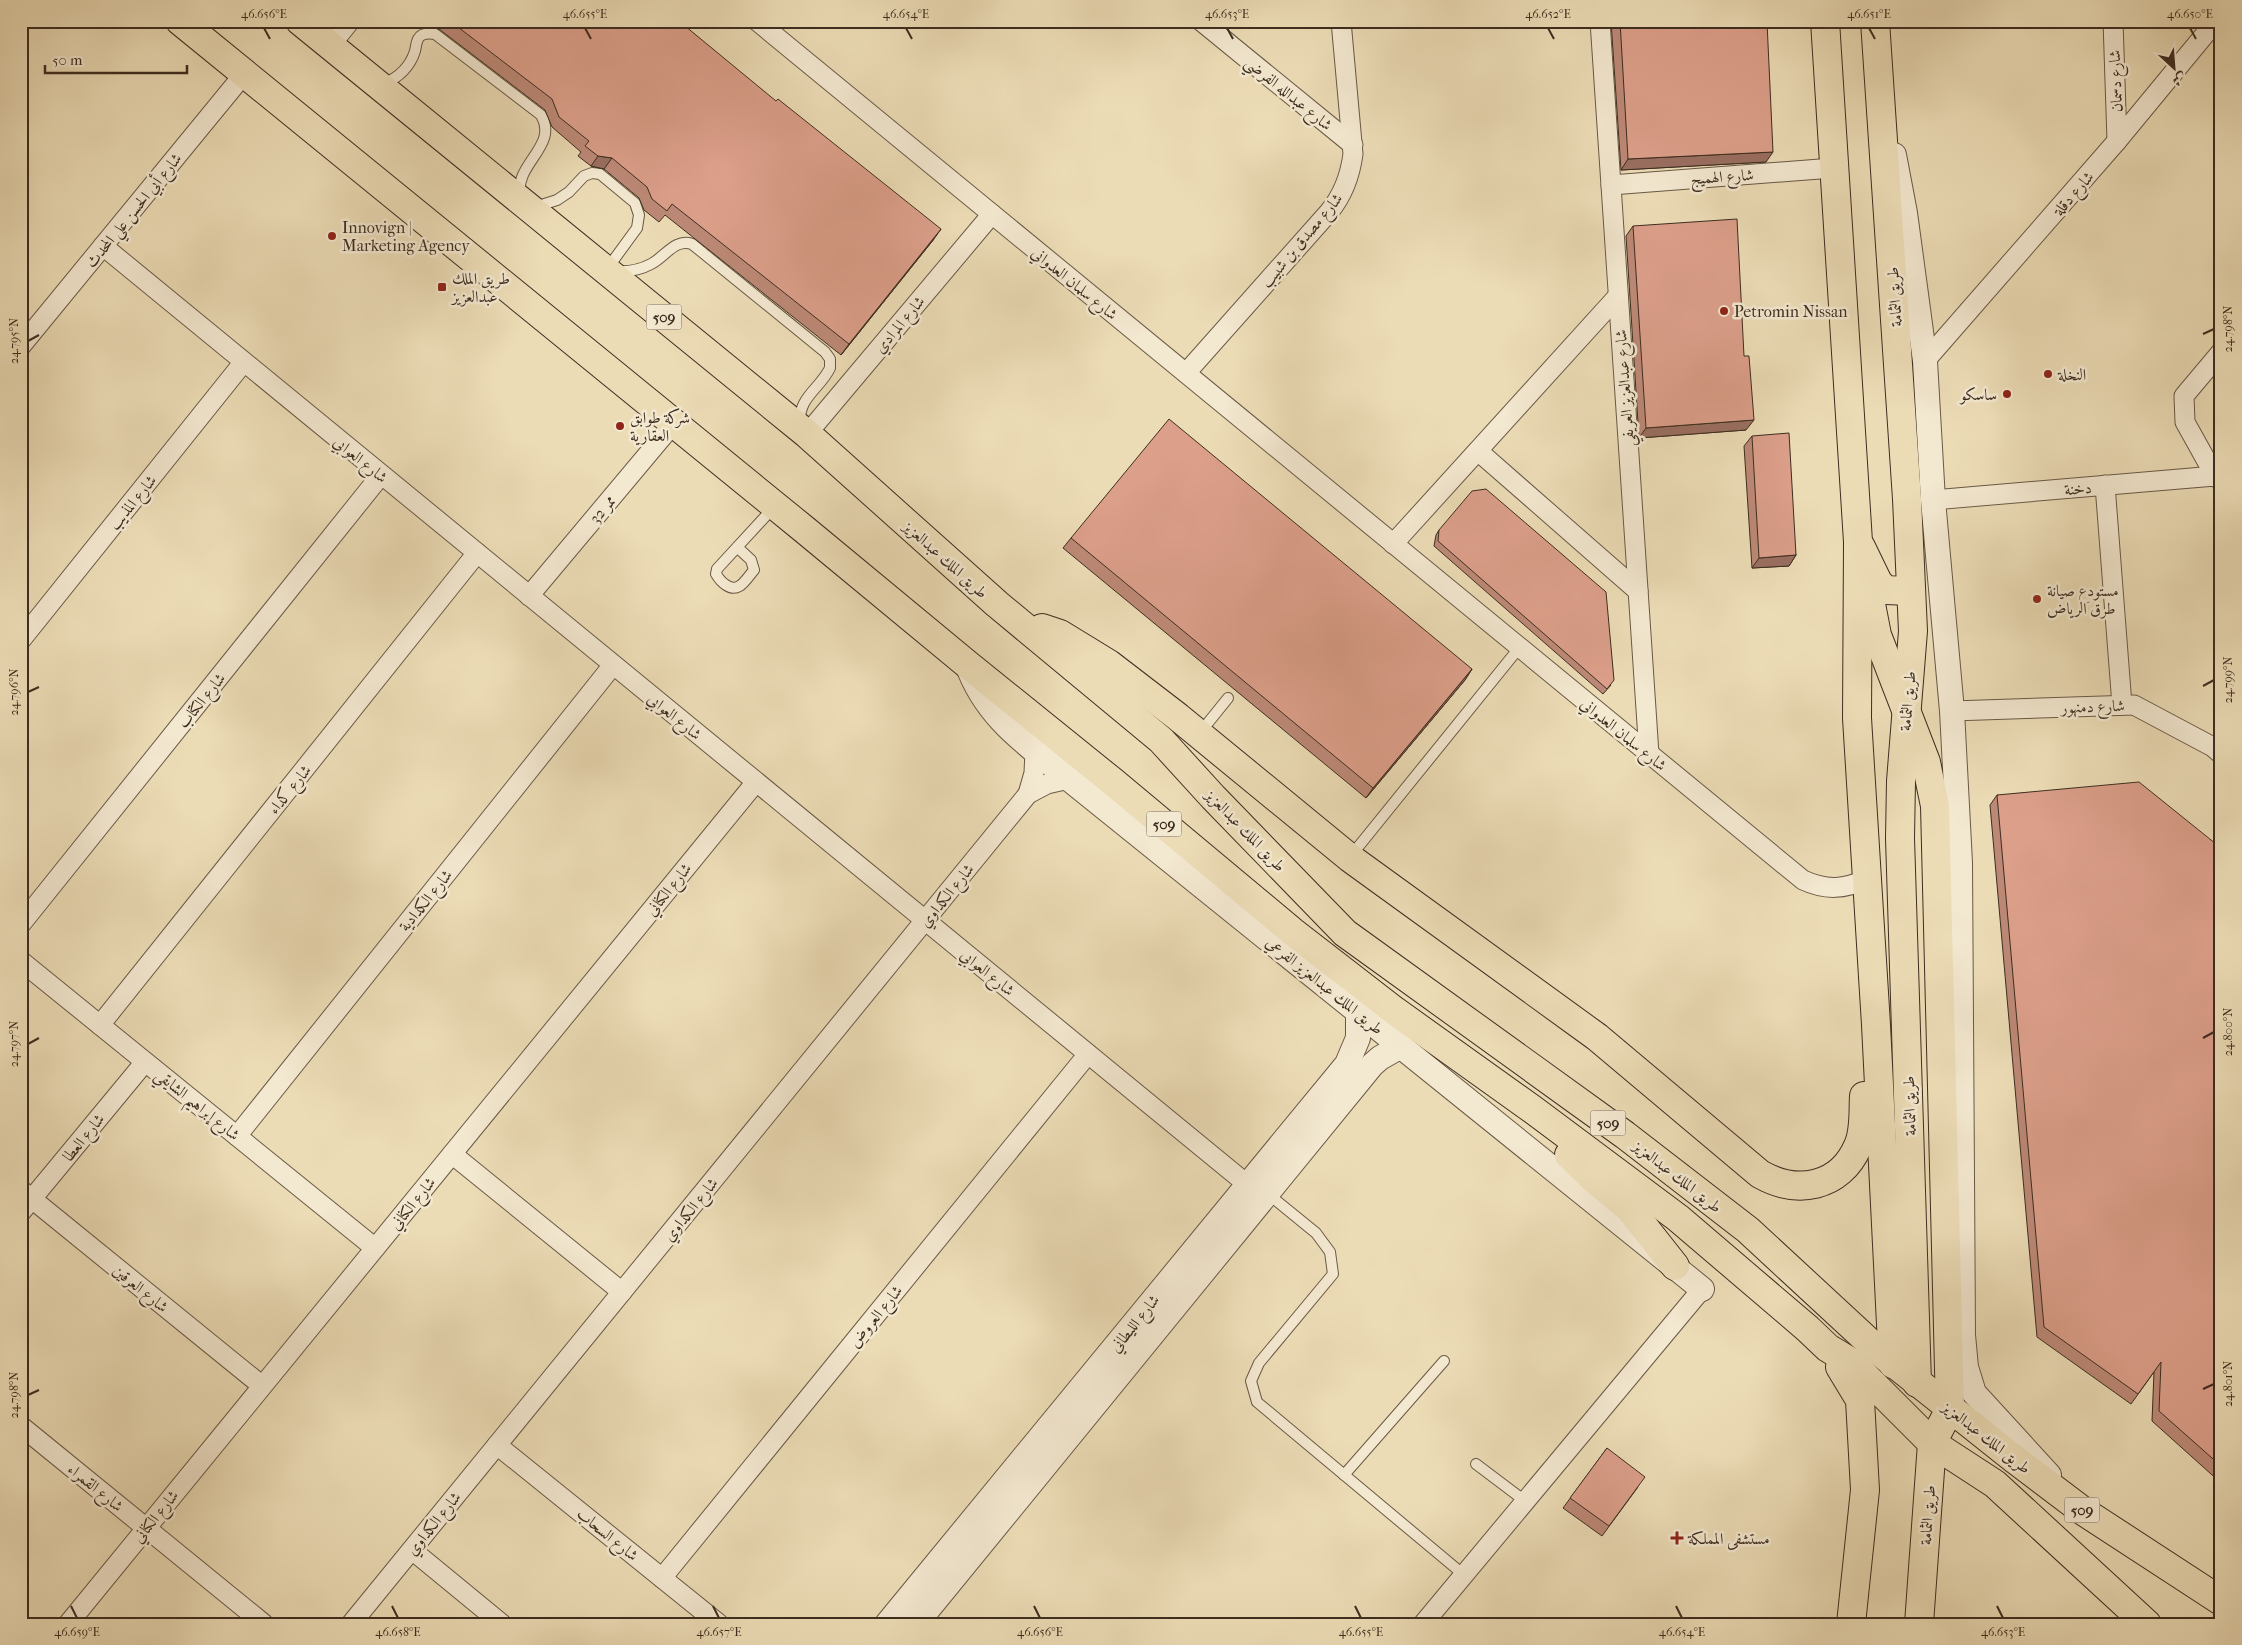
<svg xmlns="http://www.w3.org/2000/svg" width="2242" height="1645" viewBox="0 0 2242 1645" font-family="'IM FELL French Canon',Amiri,serif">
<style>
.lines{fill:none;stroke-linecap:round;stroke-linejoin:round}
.service-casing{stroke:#695946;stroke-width:12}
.minor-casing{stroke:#695946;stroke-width:21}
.tertiary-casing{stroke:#695946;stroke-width:26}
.primary-casing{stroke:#3d2d20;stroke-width:30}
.service{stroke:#f3e8d0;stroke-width:10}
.minor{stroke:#f3e8d0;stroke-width:19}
.tertiary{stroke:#f3e8d0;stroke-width:24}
.primary{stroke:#ecdcb6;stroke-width:28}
.wall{fill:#bd8977;stroke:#3d2d20}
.shaded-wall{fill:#9a6f61;stroke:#3d2d20}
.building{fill:#dc9f8a;stroke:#3d2d20}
.ticks{fill:none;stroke:#3d2d20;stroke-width:2}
.poi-dot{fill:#8f2418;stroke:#f3e8d0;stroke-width:2}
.labels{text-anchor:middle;stroke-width:5;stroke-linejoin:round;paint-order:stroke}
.shield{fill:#f3e8d0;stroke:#746555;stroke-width:1}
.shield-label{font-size:15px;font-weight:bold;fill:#3d2d20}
.street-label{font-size:16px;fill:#3d2d20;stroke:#f3e8d0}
.poi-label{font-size:16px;fill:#3d2d20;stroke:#f3e8d0;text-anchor:start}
.neatline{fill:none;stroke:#3d2d20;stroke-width:2}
.ticks-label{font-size:12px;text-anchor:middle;fill:#3d2d20}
</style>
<rect width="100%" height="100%" fill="#ecdcb6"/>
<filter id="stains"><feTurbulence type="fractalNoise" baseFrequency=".004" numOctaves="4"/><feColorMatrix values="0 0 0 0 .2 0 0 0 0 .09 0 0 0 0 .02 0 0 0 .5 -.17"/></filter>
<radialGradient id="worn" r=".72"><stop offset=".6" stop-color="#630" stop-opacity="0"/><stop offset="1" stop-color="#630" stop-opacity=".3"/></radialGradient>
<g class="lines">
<defs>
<g id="service">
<path d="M383 84C398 78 410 67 415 51 416 47 416 43 418 39 421 33 429 33 435 34L541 115C559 146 515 163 520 195"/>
<polyline points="535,207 557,200 569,192 584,176 592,173 600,174 635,203 639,215 637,228 607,269"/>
<path d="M615 271C627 272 640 270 651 264 665 257 675 238 692 244L825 352 830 359V368C820 389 798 397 800 424"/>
<path d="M737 547 751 560 754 570C746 579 739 594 726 585 721 582 719 579 716 574L717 569 774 507"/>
<polyline points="1199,734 1228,698"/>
<polyline points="1350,857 1519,648"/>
<polyline points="1268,1194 1316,1233 1330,1252 1333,1274 1259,1363 1251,1381 1257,1402 1464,1575"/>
<polyline points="1476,1464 1525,1501"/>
<polyline points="1344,1475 1444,1361"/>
</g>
<g id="minor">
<path d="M757 21 1803 880C1827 891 1844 889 1868 879"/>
<polyline points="1201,21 1353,145"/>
<polyline points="1600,21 1649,754"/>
<polyline points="2113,21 2117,141"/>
<polyline points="330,46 350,21"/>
<polyline points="1611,185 1833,168"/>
<polyline points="103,246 1248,1185"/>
<polyline points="21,346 244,74"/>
<polyline points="1925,361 2117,141 2216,21"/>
<path d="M1186 373 1329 212C1343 195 1350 177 1353 154L1341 21"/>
<polyline points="807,434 992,214"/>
<polyline points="1478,451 1638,591"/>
<polyline points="2215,476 2185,422 2184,396 2221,352"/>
<polyline points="2105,485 2122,705"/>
<polyline points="1933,500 2215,476 2221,481"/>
<polyline points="1393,544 1618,296"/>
<polyline points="529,596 674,423"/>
<polyline points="21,640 243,363"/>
<polyline points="1952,711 2134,705 2213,747 2221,754"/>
<polyline points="1028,794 1034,773 1035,751"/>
<polyline points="21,924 381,475"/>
<polyline points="21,961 375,1248"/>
<polyline points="100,1025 477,553"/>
<polyline points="237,1136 613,665"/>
<polyline points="452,1154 622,1292"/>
<polyline points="21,1190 261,1385"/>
<polyline points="21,1212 145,1062"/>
<polyline points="21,1426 264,1624"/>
<polyline points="497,1445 719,1624"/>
<polyline points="412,1550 502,1624"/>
<polyline points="662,1578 1088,1054"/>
<polyline points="68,1624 756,782"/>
<polyline points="351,1624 1028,794 1047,784 1069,779"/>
<polyline points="1423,1624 1702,1289"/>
</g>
<g id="tertiary">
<polyline points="1894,155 1905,213 1925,361 1933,500 1952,711 1960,863 1963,1335 1966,1367 1974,1393 2049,1475"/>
<path d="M967 664C986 718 1027 744 1069 779L1702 1289"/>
<polyline points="887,1624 1347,1064 1358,1038 1358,1012"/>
<polyline points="916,1624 1372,1065 1380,1058 1401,1046"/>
</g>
<g id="primary">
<polyline points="180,21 805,530 967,664 1112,781 1293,932 1395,1011 1532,1109 1678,1218 1808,1329 1828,1348 1851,1362 1932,1443 1995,1484 2147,1624"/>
<polyline points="300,21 807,434 997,604 1161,740 1213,797 1345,933 1625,1135 1748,1230 1881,1353 2013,1458 2083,1511 2221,1601"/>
<polyline points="1825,21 1858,542 1857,718 1876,1025 1893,1364"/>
<polyline points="1875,21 1907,499 1913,631 1901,781 1900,838 1917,1383"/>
<polyline points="1861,547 1878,582 1885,590 1911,591"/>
<polyline points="1870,599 1877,635 1926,762 1935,806 1950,1409 1932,1443 1919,1624"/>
<path d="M1042 628 1060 634 1109 664 1178 717 1350 858 1597 1037 1760 1174C1797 1195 1840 1188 1858 1146 1865 1131 1863 1112 1864 1096"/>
<polyline points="1569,1155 1595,1180 1630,1209 1675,1266"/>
<polyline points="1840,1367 1860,1400 1865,1490 1851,1624"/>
</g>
</defs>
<use href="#service" class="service-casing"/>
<use href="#minor" class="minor-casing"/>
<use href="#tertiary" class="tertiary-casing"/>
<use href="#primary" class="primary-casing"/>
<use href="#service" class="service"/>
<use href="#minor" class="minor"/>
<use href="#tertiary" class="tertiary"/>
<use href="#primary" class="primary"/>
</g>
<g class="wall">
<polygon points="423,21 679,21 934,239 841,355 665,215 659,222 644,210 639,198 604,169 591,166 578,156 581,152 552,127 545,110 439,29 430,27"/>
<polygon points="1611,21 1762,21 1766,162 1621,170"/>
<polygon points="1633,226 1746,430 1639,438 1626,236"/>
<polygon points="1752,436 1796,555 1789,566 1752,568 1744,446"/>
<polygon points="1439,530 1611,685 1603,694 1434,546 1436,535"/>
<polygon points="1071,538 1472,669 1465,680 1366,798 1063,548"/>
<polygon points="1997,795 2221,848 2221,1483 2152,1421 2154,1372 2131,1404 2037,1337 1990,805"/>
<polygon points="1607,1448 1638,1487 1602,1536 1563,1508"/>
</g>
<g class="shaded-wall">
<polygon points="433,21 444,21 439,29 430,27"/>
<polygon points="1773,152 1766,162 1621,170 1628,159"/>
<polygon points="598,156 612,158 604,169 591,166"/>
<polygon points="941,229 934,239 841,355 849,344"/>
<polygon points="1754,420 1746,430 1639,438 1646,428"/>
<polygon points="1796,555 1789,566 1752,568 1759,558"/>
<polygon points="1472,669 1465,680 1366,798 1373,788"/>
</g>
<g class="building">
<polygon points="450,21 679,21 776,101 778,99 941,229 849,344 672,204 667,211 652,199 647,187 612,158 598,156 585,146 589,141 559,117 552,99"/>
<polygon points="1620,21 1767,22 1773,152 1628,159"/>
<polygon points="1737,219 1744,356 1749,356 1754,420 1646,428 1633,226"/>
<polygon points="1169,419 1472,669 1373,788 1071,538"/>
<polygon points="1789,433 1796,555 1759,558 1752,436"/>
<polygon points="1486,489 1606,592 1614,680 1607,689 1438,541 1439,530 1472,491"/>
<polygon points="2139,782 2221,848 2221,1466 2159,1411 2161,1362 2138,1394 2044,1327 1997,795"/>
<polygon points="1607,1448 1645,1477 1609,1526 1570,1498"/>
</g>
<path class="ticks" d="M264 28 270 39M585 28 591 39M906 28 912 39M1227 28 1233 39M1548 28 1554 39M1869 28 1875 39M2190 28 2196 39M2203 334 2214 329M28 341 39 335M2203 686 2214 680M28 692 39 687M2203 1038 2214 1032M28 1044 39 1038M2203 1389 2214 1384M28 1395 39 1390M71 1606 77 1618M392 1606 398 1618M713 1606 719 1618M1034 1606 1040 1618M1355 1606 1361 1618M1676 1606 1682 1618M1997 1606 2003 1618"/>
<g class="poi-dot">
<circle cx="332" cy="236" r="5"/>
<rect x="437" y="282" width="10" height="10" rx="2.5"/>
<circle cx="1724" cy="311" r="5"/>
<circle cx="2048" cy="374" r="5"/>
<circle cx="2007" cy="394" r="5"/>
<circle cx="620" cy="426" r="5"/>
<circle cx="2037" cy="599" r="5"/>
<path d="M1674.5 1530.5h5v5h5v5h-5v5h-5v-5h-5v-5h5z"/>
</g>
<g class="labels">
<g class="shield">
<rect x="646.5" y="304.5" width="35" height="25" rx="4"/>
<rect x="1146.5" y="811.5" width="35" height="25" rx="4"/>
<rect x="1590.5" y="1110.5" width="35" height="25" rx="4"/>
<rect x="2064.5" y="1497.5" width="35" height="25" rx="4"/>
</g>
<g class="shield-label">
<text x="664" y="322">509</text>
<text x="1164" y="829">509</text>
<text x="1608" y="1128">509</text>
<text x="2082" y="1515">509</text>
</g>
<g class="street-label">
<text transform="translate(2115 81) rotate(-92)" y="6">شارع دسمان</text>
<text transform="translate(1289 93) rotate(39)" y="6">شارع عبدالله الفرضي</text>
<text transform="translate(1722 176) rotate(-4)" y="6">شارع الهميج</text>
<text transform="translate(2073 193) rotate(-49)" y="6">شارع دقلة</text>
<text transform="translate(133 210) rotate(-51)" y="6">شارع أبي الحسن علي المحدث</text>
<text transform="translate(1301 240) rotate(-50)" y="6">شارع مصدق بن شبيب</text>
<text transform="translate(1075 283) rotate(39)" y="6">شارع سلمان العدواني</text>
<text transform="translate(1894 297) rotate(-94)" y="6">طريق الثمامة</text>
<text transform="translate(899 324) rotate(-50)" y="6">شارع المرادي</text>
<text transform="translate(1624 388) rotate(-94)" y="6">شارع عبدالعزيز العريفي</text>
<text transform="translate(361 459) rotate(39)" y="6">شارع العوابي</text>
<text transform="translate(2078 488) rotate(-5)" y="6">دخنة</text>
<text transform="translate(132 502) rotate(-51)" y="6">شارع المذيب</text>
<text transform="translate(602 509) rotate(-50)" y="6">ممر 32</text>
<text transform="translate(946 559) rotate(42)" y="6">طريق الملك عبدالعزيز</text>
<text transform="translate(201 700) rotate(-51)" y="6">شارع الكتاب</text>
<text transform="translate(1907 701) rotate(-85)" y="6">طريق الثمامة</text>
<text transform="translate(2093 706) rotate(-2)" y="6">شارع دمنهور</text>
<text transform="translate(675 716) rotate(39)" y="6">شارع العوابي</text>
<text transform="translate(1624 734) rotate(39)" y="6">شارع سلمان العدواني</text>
<text transform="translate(289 789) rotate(-51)" y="6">شارع كداء</text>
<text transform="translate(1246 830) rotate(46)" y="6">طريق الملك عبدالعزيز</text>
<text transform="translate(668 889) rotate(-51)" y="6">شارع الكناني</text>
<text transform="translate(946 895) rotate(-51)" y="6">شارع الكداوي</text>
<text transform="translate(425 900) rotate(-51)" y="6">شارع الكدادية</text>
<text transform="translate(988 972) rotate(39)" y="6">شارع العوابي</text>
<text transform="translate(1325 985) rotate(39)" y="6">طريق الملك عبدالعزيز الفرعي</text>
<text transform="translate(198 1104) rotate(39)" y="6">شارع إبراهيم الشايقي</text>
<text transform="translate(1909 1106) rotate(-92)" y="6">طريق الثمامة</text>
<text transform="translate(83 1137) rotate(-51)" y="6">شارع العطا</text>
<text transform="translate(1678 1176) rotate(38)" y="6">طريق الملك عبدالعزيز</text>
<text transform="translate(412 1203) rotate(-51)" y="6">شارع الكناني</text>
<text transform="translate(690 1209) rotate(-51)" y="6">شارع الكداوي</text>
<text transform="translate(141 1288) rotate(39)" y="6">شارع العرقين</text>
<text transform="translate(875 1316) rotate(-51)" y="6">شارع العروض</text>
<text transform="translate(1134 1323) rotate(-51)" y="6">شارع الليطاني</text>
<text transform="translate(1987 1437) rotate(38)" y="6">طريق الملك عبدالعزيز</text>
<text transform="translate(96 1487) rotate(39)" y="6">شارع القمراء</text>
<text transform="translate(1927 1515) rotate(-86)" y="6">طريق الثمامة</text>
<text transform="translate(155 1516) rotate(-51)" y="6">شارع الكناني</text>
<text transform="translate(433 1523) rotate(-51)" y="6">شارع الكداوي</text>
<text transform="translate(608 1534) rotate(39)" y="6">شارع السحاب</text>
</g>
<g class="poi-label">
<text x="342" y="233">Innovign |<tspan x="342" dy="18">Marketing Agency</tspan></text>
<text x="452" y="284">طريق الملك<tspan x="452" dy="18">عبدالعزيز</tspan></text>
<text x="1734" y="317">Petromin Nissan</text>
<text x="2058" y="380">النخلة</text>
<text x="1997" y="400" text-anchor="end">ساسكو</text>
<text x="630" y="423">شركة طوابق<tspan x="630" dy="18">العقارية</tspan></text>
<text x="2047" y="596">مستودع صيانة<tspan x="2047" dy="18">طرق الرياض</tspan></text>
<text x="1688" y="1544">مستشفى المملكة</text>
</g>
</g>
<rect width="2242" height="1645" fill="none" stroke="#ecdcb6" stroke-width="55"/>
<g transform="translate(2174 68) rotate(154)" stroke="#f3e8d0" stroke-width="4" paint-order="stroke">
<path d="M0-4L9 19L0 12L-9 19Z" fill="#3d2d20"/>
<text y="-8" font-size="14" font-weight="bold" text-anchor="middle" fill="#3d2d20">ش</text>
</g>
<path d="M45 65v8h142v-8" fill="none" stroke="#3d2d20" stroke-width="2.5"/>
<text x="52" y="65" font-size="15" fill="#3d2d20" stroke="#f3e8d0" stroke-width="4" paint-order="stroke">50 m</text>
<rect x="28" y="28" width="2186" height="1590" class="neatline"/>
<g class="ticks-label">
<text x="264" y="18">46.656°E</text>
<text x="585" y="18">46.655°E</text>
<text x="906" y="18">46.654°E</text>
<text x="1227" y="18">46.653°E</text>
<text x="1548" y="18">46.652°E</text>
<text x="1869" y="18">46.651°E</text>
<text x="2190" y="18">46.650°E</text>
<text transform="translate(2228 329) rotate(-90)" y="4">24.798°N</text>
<text transform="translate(14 341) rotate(-90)" y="4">24.795°N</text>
<text transform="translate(2228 680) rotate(-90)" y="4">24.799°N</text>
<text transform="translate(14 692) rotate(-90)" y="4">24.796°N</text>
<text transform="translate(2228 1032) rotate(-90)" y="4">24.800°N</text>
<text transform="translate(14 1044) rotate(-90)" y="4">24.797°N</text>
<text transform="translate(2228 1384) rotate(-90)" y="4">24.801°N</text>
<text transform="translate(14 1395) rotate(-90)" y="4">24.798°N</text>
<text x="77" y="1636">46.659°E</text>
<text x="398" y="1636">46.658°E</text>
<text x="719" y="1636">46.657°E</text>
<text x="1040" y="1636">46.656°E</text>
<text x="1361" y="1636">46.655°E</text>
<text x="1682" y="1636">46.654°E</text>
<text x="2003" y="1636">46.653°E</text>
</g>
<rect width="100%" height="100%" filter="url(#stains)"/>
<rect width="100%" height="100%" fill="url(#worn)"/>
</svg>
